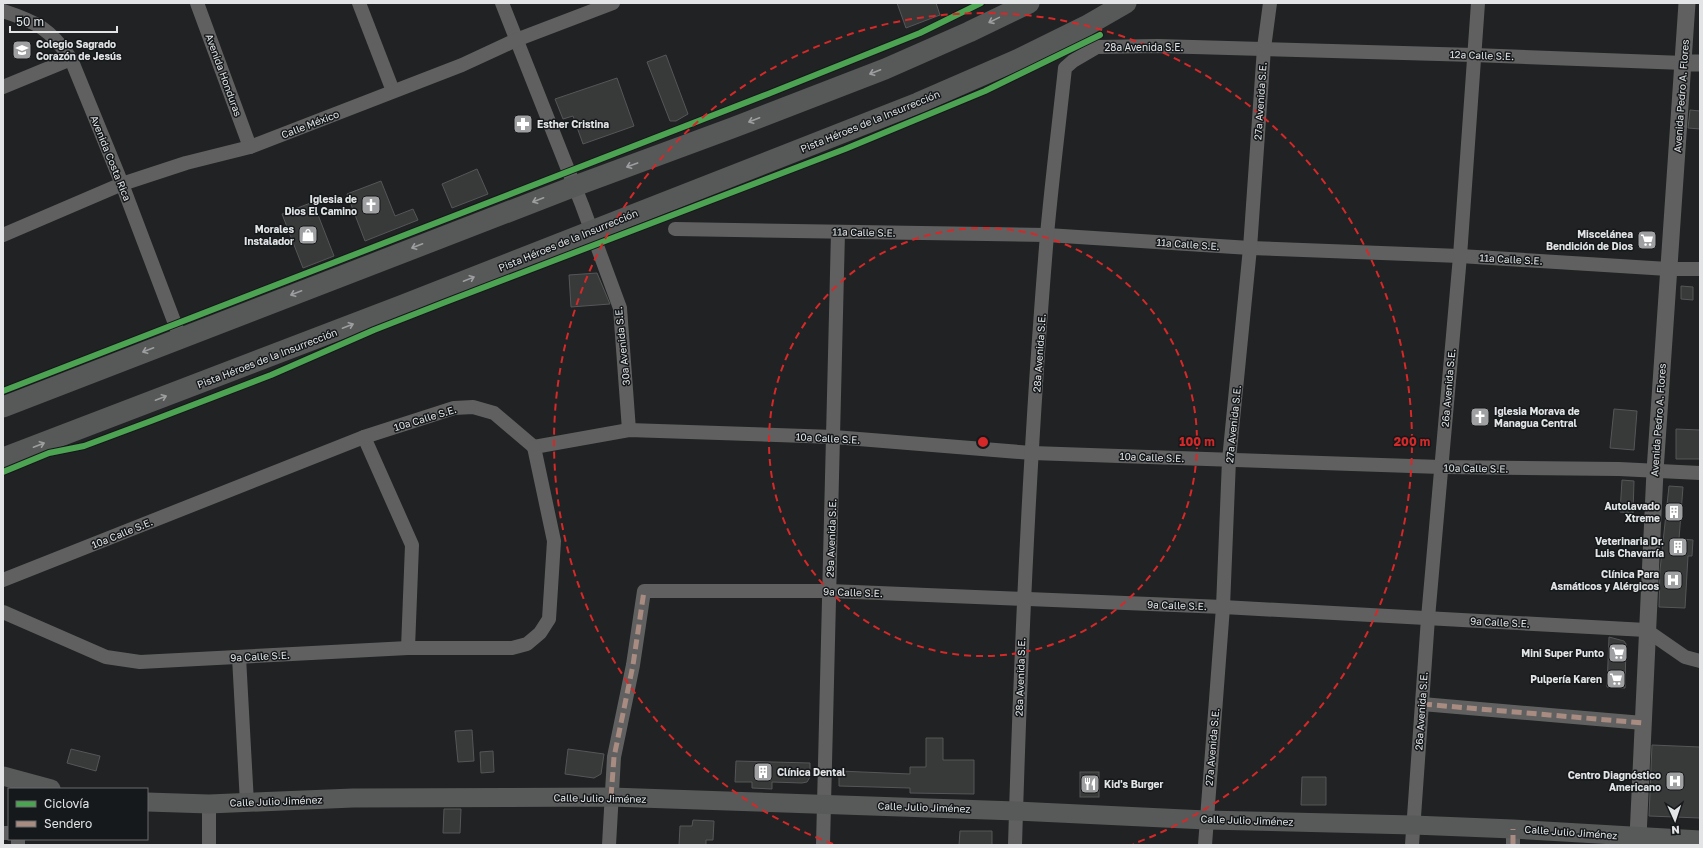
<svg xmlns="http://www.w3.org/2000/svg" width="1703" height="848" viewBox="0 0 1703 848" font-family="'Golos Text',sans-serif">
<style>
.building{fill:#383939;stroke:#555657}
.lines{fill:none;stroke-linecap:round;stroke-linejoin:round}
.minor{stroke:#606060;stroke-width:14}
.tertiary{stroke:#606060;stroke-width:17}
.secondary{stroke:#585959;stroke-width:19}
.primary{stroke:#575858;stroke-width:21}
.quiet{stroke:#a88b81;stroke-width:5;stroke-dasharray:10 5;stroke-linecap:butt}
.cycleway-casing{stroke:#16191b;stroke-width:8}
.cycleway{stroke:#4ca352;stroke-width:6}
.oneway{stroke:#9c9e9f}
.ring{fill:none;stroke:#d62828;stroke-width:2;stroke-dasharray:7 5}
.labels{text-anchor:middle;stroke-width:3;stroke-linejoin:round;paint-order:stroke}
.poi-label{font-size:10px;font-weight:bold;fill:#e2e4e6;stroke:#16191b;text-anchor:end}
.street-label{font-size:10px;fill:#e2e4e6;stroke:#16191b}
.centre{fill:#d62828;stroke:#16191b;stroke-width:2}
.ring-label{font-size:12px;text-anchor:middle;font-weight:bold;fill:#d62828;stroke:#16191b;stroke-width:3;stroke-linejoin:round;paint-order:stroke}
</style>
<rect width="100%" height="100%" fill="#202223"/>
<g class="building">
<polygon points="897,3 936,3 940,15 906,28"/>
<polygon points="666,55 688,114 676,121 670,121 647,62"/>
<polygon points="617,78 634,126 583,144 573,116 563,119 555,99"/>
<polygon points="1690,110 1700,111 1700,129 1688,128"/>
<polygon points="477,169 488,194 452,208 442,184"/>
<polygon points="381,181 395,216 413,209 418,220 365,241 347,194"/>
<polygon points="313,202 334,256 303,268 282,214"/>
<polygon points="597,273 610,304 571,307 569,275"/>
<polygon points="1681,286 1693,287 1693,300 1681,299"/>
<polygon points="1614,409 1637,411 1634,450 1610,448"/>
<polygon points="1676,429 1700,430 1700,459 1676,459"/>
<polygon points="1622,480 1634,481 1633,513 1620,512"/>
<polygon points="1669,486 1683,487 1679,539 1693,540 1692,556 1688,556 1685,608 1659,607 1660,570"/>
<polygon points="1609,637 1624,641 1626,644 1625,688 1607,687"/>
<polygon points="472,730 474,761 458,762 455,731"/>
<polygon points="926,738 943,738 943,760 974,760 974,794 910,793 910,788 839,786 839,771 910,774 910,767 926,767"/>
<polygon points="1652,745 1700,747 1700,818 1649,816"/>
<polygon points="71,749 100,756 96,771 67,763"/>
<polygon points="568,749 604,754 601,774 594,778 565,774"/>
<polygon points="493,751 494,772 481,773 480,752"/>
<polygon points="736,761 810,763 810,777 807,782 802,783 772,782 772,789 752,788 752,782 735,782"/>
<rect x="1080" y="772" width="19" height="25"/>
<polygon points="1302,777 1326,777 1326,805 1301,805"/>
<polygon points="444,809 461,809 460,833 443,833"/>
<polygon points="693,820 714,821 713,840 706,840 706,845 679,845 680,826 692,826"/>
<polygon points="960,831 992,831 992,845 959,845"/>
</g>
<g class="lines">
<g class="minor">
<polyline points="197,3 250,147"/>
<polyline points="359,3 393,91"/>
<polyline points="502,3 582,205 620,308 629,430"/>
<path d="M3 11C37 22 50 29 71 59L122 184 180 337"/>
<polyline points="3,87 71,59"/>
<polyline points="675,229 1047,235 1250,248 1460,256 1668,269 1700,269"/>
<polyline points="3,235 122,184 186,163 250,147 462,65 516,40 613,3"/>
<polyline points="364,437 412,545 408,648"/>
<polyline points="534,447 629,430 834,437 1032,453 1441,467 1619,469 1700,473"/>
<polyline points="3,580 364,437 454,408 473,407 494,413 534,447"/>
<polyline points="3,612 106,657 140,662 408,648 512,648 527,644 540,633 549,619 554,541 534,447"/>
<polyline points="239,657 247,803"/>
<polyline points="1422,704 1643,723"/>
<polyline points="209,804 209,845"/>
<polyline points="3,833 9,833"/>
<polyline points="18,839 18,845"/>
<polyline points="609,845 614,757 633,665 644,591 830,591 1223,607 1646,630 1685,657 1700,661"/>
<polyline points="823,845 838,232"/>
<path d="M1015 845C1021 642 1030 438 1047 235 1052 179 1059 124 1065 68L1073 61 1097 47 1158 46 1474 55 1684 63"/>
<polyline points="1205,845 1223,607 1229,460 1250,248 1264,48 1270,3"/>
<polyline points="1412,845 1428,618 1460,256 1478,3"/>
<polyline points="1513,845 1513,829"/>
</g>
<g class="tertiary">
<polyline points="1684,63 1700,63"/>
<polyline points="1638,837 1655,471 1687,3"/>
</g>
<g class="secondary">
<polyline points="3,776 51,789"/>
<polyline points="147,802 209,804 353,798 611,797 1016,811 1206,820 1413,825 1513,829 1700,840"/>
</g>
<g class="primary">
<polyline points="3,407 575,186 732,128 885,69 969,32 1029,3"/>
<polyline points="3,458 403,305 918,103 1017,60 1086,26 1126,3"/>
</g>
<g class="quiet">
<polyline points="1422,704 1643,723"/>
<polyline points="611,797 614,757 633,665 644,591"/>
<polyline points="1513,845 1513,829"/>
</g>
<defs>
<g id="cycleway">
<polyline points="3,391 768,94 920,33 981,3"/>
<polyline points="3,472 49,453 84,446 151,421 271,375 374,330 443,303 845,149 985,91 1100,35"/>
</g>
</defs>
<use href="#cycleway" class="cycleway-casing"/>
<use href="#cycleway" class="cycleway"/>
</g>
<defs><path id="oneway-shaft" d="M-6 0H5M1.5-3L5.5 0L1.5 3" fill="none" stroke-width="1.6" stroke-linecap="round" stroke-linejoin="round"/></defs>
<g class="oneway">
<use href="#oneway-shaft" transform="translate(994 20) rotate(154)"/>
<use href="#oneway-shaft" transform="translate(875 72) rotate(159)"/>
<use href="#oneway-shaft" transform="translate(754 120) rotate(159)"/>
<use href="#oneway-shaft" transform="translate(632 165) rotate(160)"/>
<use href="#oneway-shaft" transform="translate(538 200) rotate(159)"/>
<use href="#oneway-shaft" transform="translate(417 246) rotate(159)"/>
<use href="#oneway-shaft" transform="translate(469 279) rotate(-22)"/>
<use href="#oneway-shaft" transform="translate(296 293) rotate(159)"/>
<use href="#oneway-shaft" transform="translate(348 326) rotate(-21)"/>
<use href="#oneway-shaft" transform="translate(148 350) rotate(159)"/>
<use href="#oneway-shaft" transform="translate(161 398) rotate(-21)"/>
<use href="#oneway-shaft" transform="translate(39 445) rotate(-21)"/>
</g>
<g class="ring">
<circle cx="983" cy="442" r="214"/>
<path d="M833 844A429 429 0 1 1 1133 844"/>
</g>
<defs>
<symbol id="school-square" viewBox="-11 -11 22 22"><rect x="-9" y="-9" width="18" height="18" rx="4" fill="#9ea0a2" stroke="#16191b"/><path d="M0-5L7-2L0 1L-7-2ZM-4 1L0 2.5L4 1V4Q0 6-4 4Z" fill="#fff"/></symbol>
<symbol id="pharmacy-square" viewBox="-11 -11 22 22"><rect x="-9" y="-9" width="18" height="18" rx="4" fill="#9ea0a2" stroke="#16191b"/><path d="M-2-6h4v4h4v4h-4v4h-4v-4h-4v-4h4Z" fill="#fff"/></symbol>
<symbol id="church-square" viewBox="-11 -11 22 22"><rect x="-9" y="-9" width="18" height="18" rx="4" fill="#9ea0a2" stroke="#16191b"/><path d="M-1.2-6h2.4v3.5h3.3v2.4h-3.3V6h-2.4V-.1h-3.3v-2.4h3.3Z" fill="#fff"/></symbol>
<symbol id="shop-square" viewBox="-11 -11 22 22"><rect x="-9" y="-9" width="18" height="18" rx="4" fill="#9ea0a2" stroke="#16191b"/><path d="M-5-2.5h2.3a2.7 3.5 0 0 1 5.4 0H5L5.5 6h-11ZM-1.5-2.5h3a1.5 2.3 0 0 0-3 0Z" fill="#fff"/></symbol>
<symbol id="supermarket-square" viewBox="-11 -11 22 22"><rect x="-9" y="-9" width="18" height="18" rx="4" fill="#9ea0a2" stroke="#16191b"/><path d="M-6-5.5h2.5l.6 2H6L4.5 2H-2.5L-4.4-4H-6ZM-1.5 3.2a1.3 1.3 0 1 0 .1 0ZM3 3.2a1.3 1.3 0 1 0 .1 0Z" fill="#fff"/></symbol>
<symbol id="building-square" viewBox="-11 -11 22 22"><rect x="-9" y="-9" width="18" height="18" rx="4" fill="#9ea0a2" stroke="#16191b"/><path d="M-4-6H4V6H1V3H-1V6H-4ZM-2.5-4.3h1.7v1.8h-1.7ZM.8-4.3h1.7v1.8H.8ZM-2.5-1h1.7V.8h-1.7ZM.8-1h1.7V.8H.8Z" fill="#fff"/></symbol>
<symbol id="hospital-square" viewBox="-11 -11 22 22"><rect x="-9" y="-9" width="18" height="18" rx="4" fill="#9ea0a2" stroke="#16191b"/><path d="M-5-5h3v3.5h4V-5h3V5h-3V1.5h-4V5h-3Z" fill="#fff"/></symbol>
<symbol id="restaurant-square" viewBox="-11 -11 22 22"><rect x="-9" y="-9" width="18" height="18" rx="4" fill="#9ea0a2" stroke="#16191b"/><path d="M-5-6h1v4h1v-4h1v4h1v-4h1v5L-1.5 .5V6h-2V.5L-5-1ZM5-6V6H3V1.5H1.5Q1.5-4 5-6Z" fill="#fff"/></symbol>
</defs>
<g fill-rule="evenodd">
<use href="#school-square" x="11" y="39" width="22" height="22"/>
<use href="#pharmacy-square" x="512" y="113" width="22" height="22"/>
<use href="#church-square" x="360" y="194" width="22" height="22"/>
<use href="#shop-square" x="297" y="224" width="22" height="22"/>
<use href="#supermarket-square" x="1636" y="229" width="22" height="22"/>
<use href="#church-square" x="1469" y="406" width="22" height="22"/>
<use href="#building-square" x="1663" y="501" width="22" height="22"/>
<use href="#building-square" x="1667" y="536" width="22" height="22"/>
<use href="#hospital-square" x="1662" y="569" width="22" height="22"/>
<use href="#supermarket-square" x="1607" y="642" width="22" height="22"/>
<use href="#supermarket-square" x="1605" y="668" width="22" height="22"/>
<use href="#building-square" x="752" y="761" width="22" height="22"/>
<use href="#hospital-square" x="1664" y="770" width="22" height="22"/>
<use href="#restaurant-square" x="1079" y="773" width="22" height="22"/>
</g>
<g class="labels">
<g class="poi-label">
<text x="36" y="48" text-anchor="start">Colegio Sagrado<tspan x="36" dy="12">Corazón de Jesús</tspan></text>
<text x="537" y="128" text-anchor="start">Esther Cristina</text>
<text x="357" y="203">Iglesia de<tspan x="357" dy="12">Dios El Camino</tspan></text>
<text x="294" y="233">Morales<tspan x="294" dy="12">Instalador</tspan></text>
<text x="1633" y="238">Miscelánea<tspan x="1633" dy="12">Bendición de Dios</tspan></text>
<text x="1494" y="415" text-anchor="start">Iglesia Morava de<tspan x="1494" dy="12">Managua Central</tspan></text>
<text x="1660" y="510">Autolavado<tspan x="1660" dy="12">Xtreme</tspan></text>
<text x="1664" y="545">Veterinaria Dr.<tspan x="1664" dy="12">Luis Chavarría</tspan></text>
<text x="1659" y="578">Clínica Para<tspan x="1659" dy="12">Asmáticos y Alérgicos</tspan></text>
<text x="1604" y="657">Mini Super Punto</text>
<text x="1602" y="683">Pulpería Karen</text>
<text x="777" y="776" text-anchor="start">Clínica Dental</text>
<text x="1661" y="779">Centro Diagnóstico<tspan x="1661" dy="12">Americano</tspan></text>
<text x="1104" y="788" text-anchor="start">Kid's Burger</text>
</g>
<g class="street-label">
<text x="1144" y="51">28a Avenida S.E.</text>
<text transform="translate(1482 55) rotate(2)" y="4">12a Calle S.E.</text>
<text transform="translate(224 75) rotate(70)" y="4">Avenida Honduras</text>
<text transform="translate(1681 96) rotate(-86)" y="4">Avenida Pedro A. Flores</text>
<text transform="translate(1260 101) rotate(-86)" y="4">27a Avenida S.E.</text>
<text transform="translate(870 121) rotate(-22)" y="4">Pista Héroes de la Insurrección</text>
<text transform="translate(310 124) rotate(-21)" y="4">Calle México</text>
<text transform="translate(111 158) rotate(68)" y="4">Avenida Costa Rica</text>
<text transform="translate(864 232) rotate(1)" y="4">11a Calle S.E.</text>
<text transform="translate(568 240) rotate(-22)" y="4">Pista Héroes de la Insurrección</text>
<text transform="translate(1188 244) rotate(4)" y="4">11a Calle S.E.</text>
<text transform="translate(1511 259) rotate(3)" y="4">11a Calle S.E.</text>
<text transform="translate(622 346) rotate(-96)" y="4">30a Avenida S.E.</text>
<text transform="translate(1039 353) rotate(-86)" y="4">28a Avenida S.E.</text>
<text transform="translate(267 358) rotate(-21)" y="4">Pista Héroes de la Insurrección</text>
<text transform="translate(1448 388) rotate(-85)" y="4">26a Avenida S.E.</text>
<text transform="translate(425 418) rotate(-17)" y="4">10a Calle S.E.</text>
<text transform="translate(1658 420) rotate(-86)" y="4">Avenida Pedro A. Flores</text>
<text transform="translate(1233 424) rotate(-84)" y="4">27a Avenida S.E.</text>
<text transform="translate(828 438) rotate(3)" y="4">10a Calle S.E.</text>
<text transform="translate(1152 457) rotate(2)" y="4">10a Calle S.E.</text>
<text transform="translate(1476 468) rotate(1)" y="4">10a Calle S.E.</text>
<text transform="translate(122 533) rotate(-22)" y="4">10a Calle S.E.</text>
<text transform="translate(831 538) rotate(-88)" y="4">29a Avenida S.E.</text>
<text transform="translate(853 592) rotate(2)" y="4">9a Calle S.E.</text>
<text transform="translate(1177 605) rotate(2)" y="4">9a Calle S.E.</text>
<text transform="translate(1500 622) rotate(3)" y="4">9a Calle S.E.</text>
<text transform="translate(260 656) rotate(-3)" y="4">9a Calle S.E.</text>
<text transform="translate(1020 677) rotate(-88)" y="4">28a Avenida S.E.</text>
<text transform="translate(1421 711) rotate(-86)" y="4">26a Avenida S.E.</text>
<text transform="translate(1212 747) rotate(-85)" y="4">27a Avenida S.E.</text>
<text transform="translate(600 798) rotate(1)" y="4">Calle Julio Jiménez</text>
<text transform="translate(276 801) rotate(-2)" y="4">Calle Julio Jiménez</text>
<text transform="translate(924 807) rotate(2)" y="4">Calle Julio Jiménez</text>
<text transform="translate(1247 820) rotate(2)" y="4">Calle Julio Jiménez</text>
<text transform="translate(1571 832) rotate(4)" y="4">Calle Julio Jiménez</text>
</g>
</g>
<circle cx="983" cy="442" r="6" class="centre"/>
<g class="ring-label">
<text x="1197" y="446">100 m</text>
<text x="1412" y="446">200 m</text>
</g>
<rect width="1703" height="848" fill="none" stroke="#e2e4e6" stroke-width="8"/>
<rect x="8" y="788" width="140" height="52" fill="#16191b" stroke="#686a6c"/>
<rect x="16" y="801" width="20" height="6" fill="#4ca352" stroke="#686a6c"/>
<text x="44" y="808" font-size="12" fill="#e2e4e6">Ciclovía</text>
<rect x="16" y="821" width="20" height="6" fill="#a88b81" stroke="#686a6c"/>
<text x="44" y="828" font-size="12" fill="#e2e4e6">Sendero</text>
<g transform="translate(1675 820) rotate(177)" stroke="#16191b" stroke-width="3" paint-order="stroke">
<path d="M0-3L7 15L0 10L-7 15Z" fill="#e2e4e6"/>
<text y="-6" font-size="11" font-weight="bold" text-anchor="middle" fill="#e2e4e6">N</text>
</g>
<path d="M10 26v6h107v-6" fill="none" stroke="#e2e4e6" stroke-width="2"/>
<text x="16" y="26" font-size="12" fill="#e2e4e6" stroke="#16191b" stroke-width="3" paint-order="stroke">50 m</text>
</svg>
